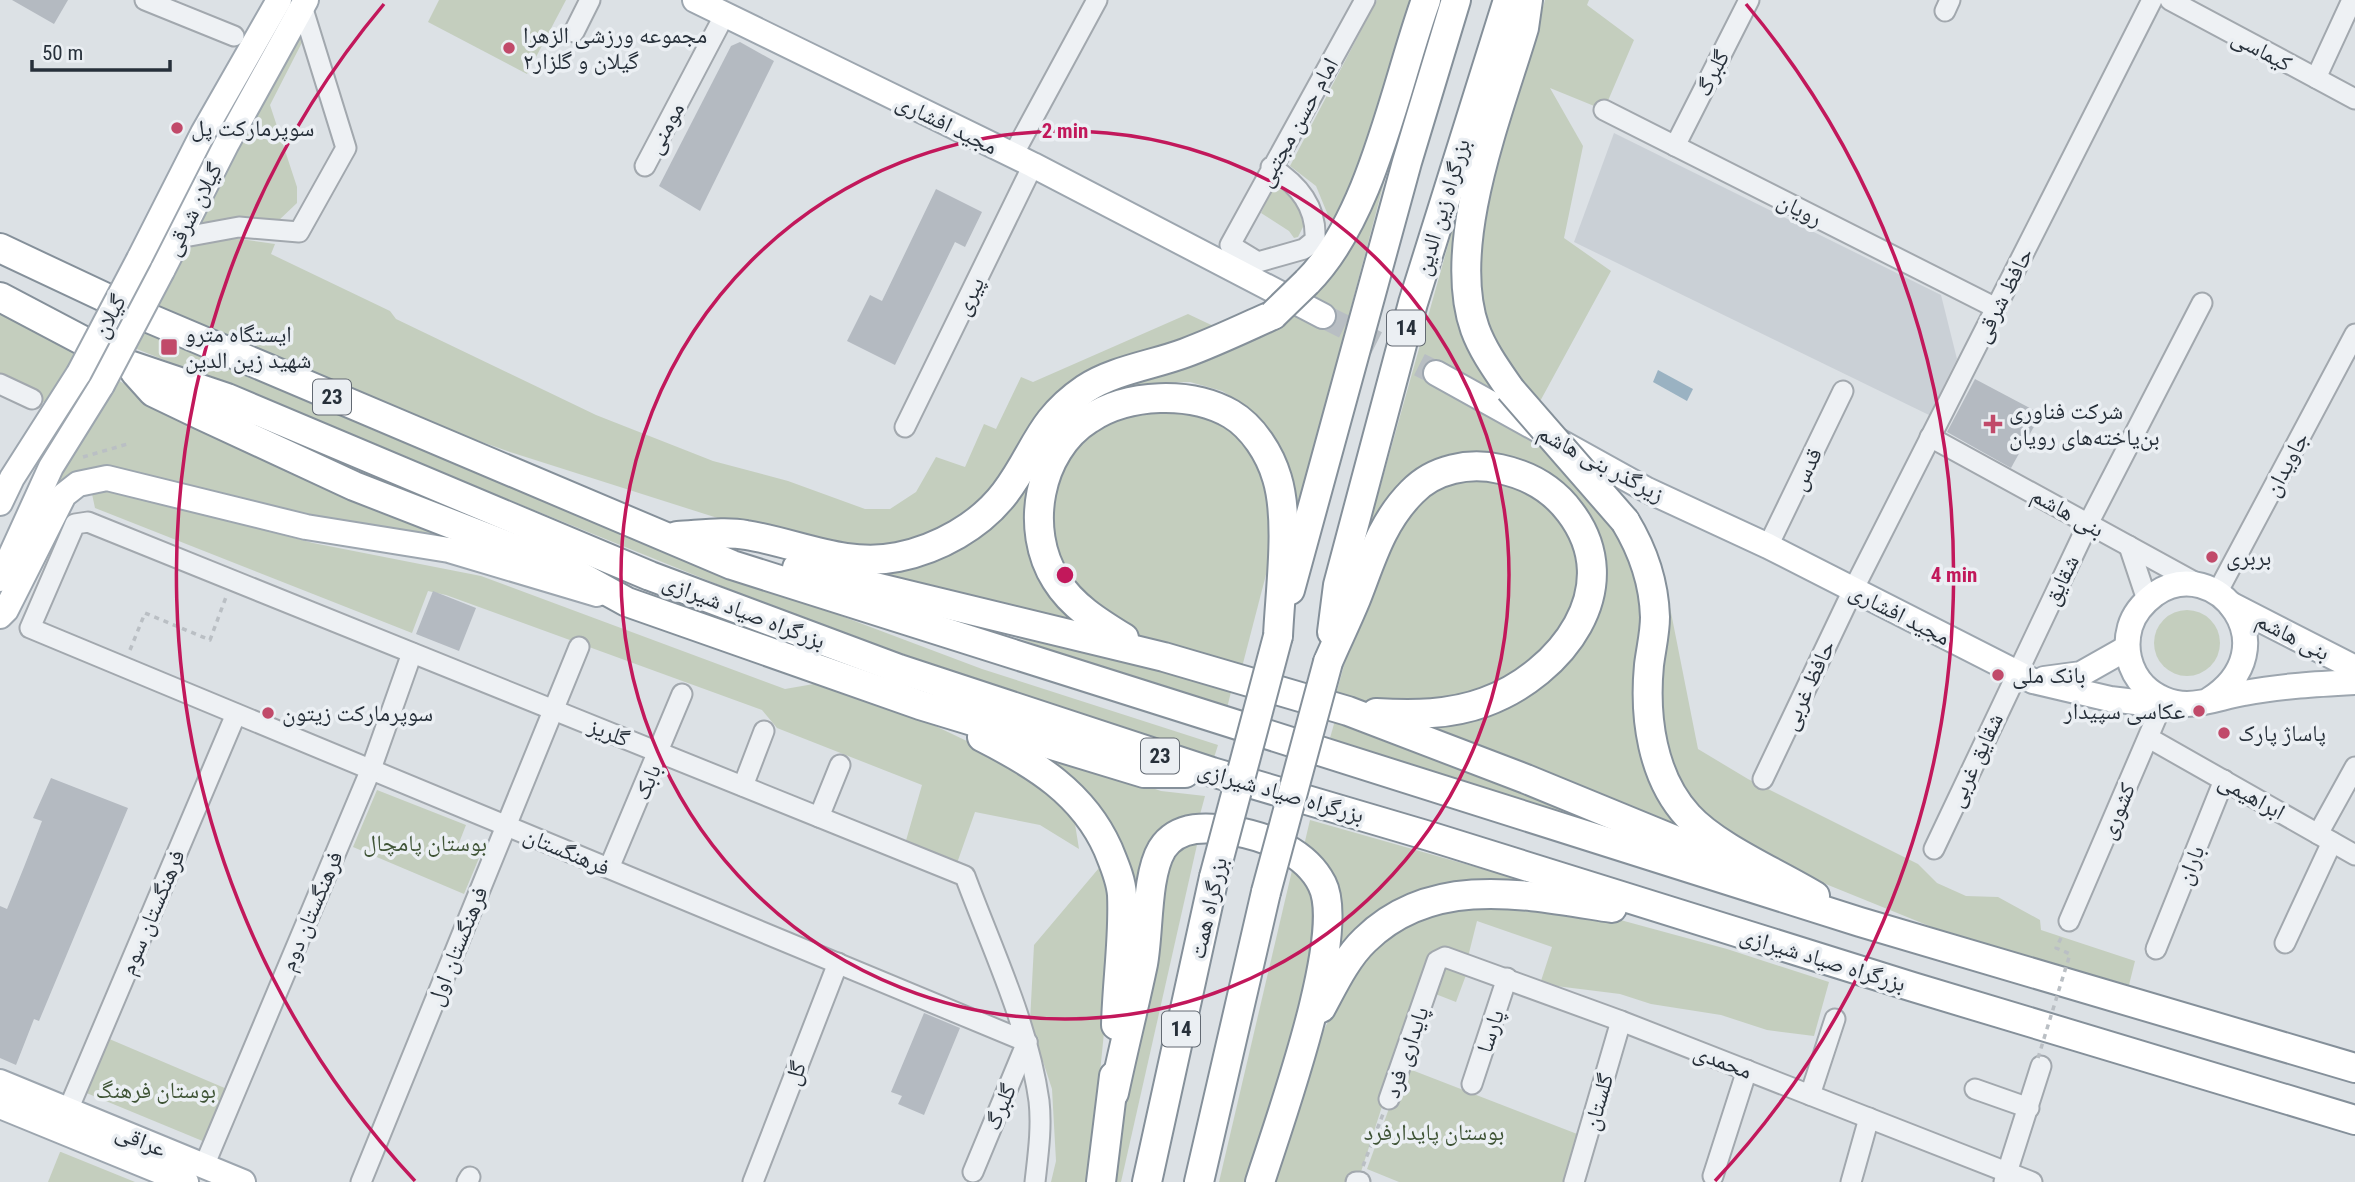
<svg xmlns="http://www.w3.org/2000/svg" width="2355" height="1182" viewBox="0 0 2355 1182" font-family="'Roboto Condensed','Noto Naskh Arabic',sans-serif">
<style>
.built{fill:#cad0d6}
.green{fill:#c4cebe}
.water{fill:#9ab2c2}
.building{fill:#b4bac1}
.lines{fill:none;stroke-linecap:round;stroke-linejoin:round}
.major-tunnel{stroke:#b8bec3;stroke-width:24;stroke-dasharray:24 12;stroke-linecap:butt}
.minor-casing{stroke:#a2a8ae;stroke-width:23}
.major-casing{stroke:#9da6af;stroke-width:28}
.highway-casing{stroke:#85909a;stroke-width:32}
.path{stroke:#babfc4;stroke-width:3.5;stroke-dasharray:5 5;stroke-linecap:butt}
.minor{stroke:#eef1f4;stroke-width:19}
.major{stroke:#fff;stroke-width:24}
.highway{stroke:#fff;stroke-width:28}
.major-bridge-casing{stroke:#9da6af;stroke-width:28;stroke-linecap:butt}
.highway-bridge-casing{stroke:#85909a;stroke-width:32;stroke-linecap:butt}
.path-bridge{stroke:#babfc4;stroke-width:3.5;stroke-dasharray:5 5;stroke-linecap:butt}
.major-bridge{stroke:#fff;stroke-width:24}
.highway-bridge{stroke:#fff;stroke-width:28}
.ring{fill:none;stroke:#c2185b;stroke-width:3.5}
.poi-dot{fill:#c14a6a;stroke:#ebeff3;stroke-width:2.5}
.labels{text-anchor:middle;stroke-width:7;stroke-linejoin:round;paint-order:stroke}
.shield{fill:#ebeff3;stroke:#626972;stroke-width:2}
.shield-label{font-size:21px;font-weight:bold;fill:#27303a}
.poi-label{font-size:23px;fill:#27303a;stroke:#ebeff3;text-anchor:start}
.street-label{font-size:23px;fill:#27303a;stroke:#ebeff3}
.park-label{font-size:23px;fill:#3f5436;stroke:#ebeff3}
.centre{fill:#c2185b;stroke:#ebeff3;stroke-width:3.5}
.ring-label{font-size:21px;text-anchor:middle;font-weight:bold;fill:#c2185b;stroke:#ebeff3;stroke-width:7;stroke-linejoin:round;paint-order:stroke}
</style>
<rect width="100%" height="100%" fill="#dce1e5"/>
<polygon class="built" points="1614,133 1941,295 1957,359 1929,415 1574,242"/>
<g class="green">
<polygon points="439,0 566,0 527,74 428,22"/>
<polygon points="1377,0 1417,0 1348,208 1332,225 1316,186 1290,166"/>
<polygon points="1545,0 1589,0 1587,5 1634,40 1604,110 1550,88 1583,146 1564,238 1611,271 1538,405 1484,333 1475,245"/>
<polygon points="303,19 313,21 270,105 297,187 297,203 277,222 202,223 199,219"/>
<polygon points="1392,152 1289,542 1260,423 1243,404 1222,391 1190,382 1156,383 1127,389 1102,401 1031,524 1105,634 782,551 924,560 1085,397 1273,319"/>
<polygon points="1277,180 1297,201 1305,223 1298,237 1294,238 1289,231 1261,213"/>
<polygon points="1466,181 1460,293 1592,491 1642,575 1643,701 1698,834 1393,719 1474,713 1593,606 1560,492 1445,469 1351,591"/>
<polygon points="221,236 275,244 271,254 390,311 396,319 596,415 713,461 788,481 865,509 890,509 916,492 936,457 965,467 984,424 996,429 1021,377 1033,382 1188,314 1224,331 1144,358 1029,440 967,519 887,553 796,543 510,452 451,431 149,303 187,249"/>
<polygon points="0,313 77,353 47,404 0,381"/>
<polygon points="136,329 371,429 820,608 982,669 1218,745 1213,761 905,656 773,607 127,345"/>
<polygon points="111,376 138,392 515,554 91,474 6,578"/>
<polygon points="1178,408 1222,423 1244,442 1266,480 1275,540 1241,671 1129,633 1082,600 1050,543 1052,490 1069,457 1109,419 1145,410"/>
<polygon points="1469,475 1538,493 1571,528 1584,580 1554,647 1485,692 1391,709 1335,698 1357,618 1413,496"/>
<polygon points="99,486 313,543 481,576 785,689 825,682 906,712 992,753 1061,797 1075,824 1079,849 1040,825 975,812 956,866 905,844 922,785 777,728 762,710 446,595 428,591 412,633 95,508 92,494"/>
<polygon points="1641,521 1661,562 1698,749 1748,779 1918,864 1937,883 1966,896 1998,897 2040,920 2041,930 2135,961 2129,985 1949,934 1801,874 1714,831 1669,767 1638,526"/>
<circle cx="2187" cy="643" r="33"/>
<polygon points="956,614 1233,684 1227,708 1092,666"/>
<polygon points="1336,717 1679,851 1328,745"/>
<polygon points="990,734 1161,791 1205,796 1198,822 1184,825 1138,952 1123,861"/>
<polygon points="377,790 466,825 457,848 479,858 464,894 353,847"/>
<polygon points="1310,820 1567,893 1375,915 1349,936 1334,956 1329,952 1302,854"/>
<polygon points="1199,836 1121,1182 1111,1182 1165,855"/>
<polygon points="1104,855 1110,872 1110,973 1089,1182 1051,1182 1056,1161 1052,1089 1030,1022 1034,945 1099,868"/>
<polygon points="1294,862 1311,879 1325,933 1249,1182 1219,1182"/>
<path d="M1479 901 1591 912 1727 949 1829 982 1814 1036 1767 1030 1721 1015 1651 1004 1620 994 1540 984 1552 947 1477 921 1468 957 1472 959 1456 1002 1420 988 1360 1175 1348 1182H1270C1299 1091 1336 944 1437 910 1450 905 1466 904 1479 901Z"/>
<polygon points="107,1038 227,1089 205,1142 84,1092"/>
<polygon points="1404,1067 1585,1137 1569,1182 1399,1182 1367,1169"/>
<polygon points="60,1152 61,1152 135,1182 48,1182"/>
</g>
<polygon class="water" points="1658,370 1693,389 1687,401 1653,382"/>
<g class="building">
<polygon points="12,0 68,0 54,24"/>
<polygon points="740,42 774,61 700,211 659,186 731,46"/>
<polygon points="936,189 982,212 965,247 955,242 895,365 847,341 870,295 882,301"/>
<polygon points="1975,379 2041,414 2011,468 1947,432"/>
<polygon points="433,591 476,608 459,651 416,634"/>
<polygon points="51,778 128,808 39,1021 34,1019 16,1065 0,1058 0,906 7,909 24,867 42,821 33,818"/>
<polygon points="924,1013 960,1028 924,1115 898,1104 902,1096 891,1092"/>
</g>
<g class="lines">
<polyline class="major-tunnel" points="1323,316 1436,373"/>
<defs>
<g id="minor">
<polyline points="145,0 234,36"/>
<polyline points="2170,0 2355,99"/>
<polyline points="1945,11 1950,0"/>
<polyline points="574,32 590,0"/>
<polyline points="2316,78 2352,0"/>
<polyline points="1604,110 1996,308"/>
<polyline points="1675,146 1749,0"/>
<polyline points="1013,155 1097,0"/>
<polyline points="645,166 724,16"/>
<path d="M1271 167C1299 185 1317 207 1315 240L1304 249 1258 262 1230 245 1365 0"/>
<polyline points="179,238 239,227 299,232 346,148 302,6"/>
<polyline points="0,384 32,399"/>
<polyline points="905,427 1033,165"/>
<polyline points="1930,437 2200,585"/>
<polyline points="1768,546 1843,391"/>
<polyline points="2129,546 2147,600"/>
<polyline points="2217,593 2355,334"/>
<polyline points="2149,738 2355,855"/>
<polyline points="1763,779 1853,590 2152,0"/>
<polyline points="743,786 764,731"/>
<polyline points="819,817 840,765"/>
<polyline points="2318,834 2355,767"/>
<polyline points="1934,849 2089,522 2202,303"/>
<polyline points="609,868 682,694"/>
<polyline points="2069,921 2164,700"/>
<polyline points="2285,943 2332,842"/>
<polyline points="2156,949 2224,780"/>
<path d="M1027 1042 30 628 75 524 88 522 965 876C992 949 1028 1023 1039 1101 1042 1128 1038 1155 1035 1182"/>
<polyline points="1472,1084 1507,978"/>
<polyline points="1975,1089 2029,1108"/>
<polyline points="1810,1095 1835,1019"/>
<polyline points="1389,1099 1437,961 1445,957 1621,1021 2032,1182"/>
<polyline points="68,1110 236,714"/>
<polyline points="204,1166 371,769 412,653"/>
<polyline points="973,1172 1027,1042"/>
<polyline points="1713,1176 1747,1070"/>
<polyline points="361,1182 579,647"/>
<polyline points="467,1182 470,1177"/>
<polyline points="753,1182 838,963"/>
<polyline points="1356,1182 1360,1182"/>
<polyline points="1574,1182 1621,1021"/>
<polyline points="1851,1182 1869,1118"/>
<polyline points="2004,1182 2041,1066"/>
</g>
<g id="major">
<polyline points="695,0 1033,165 1323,316"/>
<polyline points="139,259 203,133 279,0"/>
<polyline points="162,271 226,145 306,0"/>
<polyline points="1436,373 1647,490 1768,546 2033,681 2110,699 2144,703 2164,700"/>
<polyline points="0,503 12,478 79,373"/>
<polyline points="0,579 51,467 102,385"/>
<polyline points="2230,604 2355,668"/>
<polyline points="0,616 6,610 64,495 78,484 107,478 306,527 449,550 597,594"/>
<polyline points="2044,679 2081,674 2127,648"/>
<path d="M2209 700C2291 648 2216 552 2155 594 2143 603 2134 613 2130 627 2124 648 2129 670 2144 686 2155 697 2171 704 2187 704 2206 704 2225 696 2244 693 2281 686 2318 684 2355 682"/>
<polyline points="0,1082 243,1182"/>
<polyline points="0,1106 186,1182"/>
</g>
<g id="highway">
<polyline points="0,248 151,319 732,565 1860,922 2355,1068"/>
<path d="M1307 282C1372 217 1395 86 1426 0"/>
<polyline points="0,297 129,365 227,398 650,576 899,669 1212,772 1429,836 1913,987 2355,1120"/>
<polyline points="135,372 153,392 201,415 354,486 567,569 627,602 920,705 1144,773 1185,773"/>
<path d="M1510 389C1497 370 1483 351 1475 329 1445 244 1499 112 1524 28L1528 0"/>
<path d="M1625 521C1642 549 1654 583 1655 617 1655 633 1651 649 1649 665 1644 717 1652 777 1688 816 1716 847 1779 874 1815 896"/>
<path d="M677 536C699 535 725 531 746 535 797 543 845 568 898 557 938 549 980 526 1005 493 1036 452 1038 421 1085 389 1114 370 1153 365 1185 353 1215 342 1244 328 1273 315"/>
<polyline points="797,568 1164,657 1348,711 1526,779 1750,871"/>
<polyline points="1290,590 1407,162 1456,0"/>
<polyline points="1332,632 1338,585 1413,303 1508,0"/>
<path d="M1124 638C1098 622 1072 606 1056 580 1024 530 1038 451 1089 419 1128 393 1191 391 1231 414 1253 427 1270 454 1277 478 1290 520 1280 591 1278 636"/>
<path d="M1328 662C1337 641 1347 621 1356 599 1371 561 1381 523 1412 492 1434 469 1469 462 1500 469 1528 475 1553 489 1570 512 1628 588 1561 674 1485 702 1450 715 1413 715 1376 713"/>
<path d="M982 737C1035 764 1083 793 1108 849 1114 864 1121 879 1122 895 1124 938 1117 982 1116 1025"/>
<path d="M1321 1008C1333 986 1346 958 1365 940 1433 873 1528 895 1612 908"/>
<path d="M1114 1093C1123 1050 1134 1007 1143 964 1149 931 1146 876 1162 849 1178 824 1209 827 1234 831 1267 837 1306 852 1322 884 1348 934 1278 1125 1260 1182"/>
<polyline points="1101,1182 1114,1076"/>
<polyline points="1147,1182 1214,877"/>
<polyline points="1199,1182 1266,892"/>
</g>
</defs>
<use href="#minor" class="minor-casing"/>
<use href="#major" class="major-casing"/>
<use href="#highway" class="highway-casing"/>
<g class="path">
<polyline points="83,457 131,443"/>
<polyline points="130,650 145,613 210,640 226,597"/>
<polyline points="2061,938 2056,948 2070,954"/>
<polyline points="1363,1166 1383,1114"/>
</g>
<use href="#minor" class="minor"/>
<use href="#major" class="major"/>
<use href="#highway" class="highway"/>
<defs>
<g id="major-bridge">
<polyline points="79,373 139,259"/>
<polyline points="102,385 162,271"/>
</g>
<g id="highway-bridge">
<polyline points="1273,315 1307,282"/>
<polyline points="1510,389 1625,521"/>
<polyline points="1214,877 1278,636"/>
<polyline points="1266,892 1328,662"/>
</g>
</defs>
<use href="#major-bridge" class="major-bridge-casing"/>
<use href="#highway-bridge" class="highway-bridge-casing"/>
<polyline class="path-bridge" points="2038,1058 2070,954"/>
<use href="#major-bridge" class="major-bridge"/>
<use href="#highway-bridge" class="highway-bridge"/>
</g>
<g class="ring">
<circle cx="1065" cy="575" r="444"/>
<path d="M415 1181A889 889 0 0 1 384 4M1746 4A889 889 0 0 1 1715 1181"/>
</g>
<g class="poi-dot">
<circle cx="509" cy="48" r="7"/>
<circle cx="177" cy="128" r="7"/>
<rect x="160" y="338" width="18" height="18" rx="3.5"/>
<path d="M1989.5 413.5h7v7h7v7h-7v7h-7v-7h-7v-7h7z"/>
<circle cx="2212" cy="557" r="7"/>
<circle cx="1998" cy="675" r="7"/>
<circle cx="2199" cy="711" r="7"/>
<circle cx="268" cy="713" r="7"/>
<circle cx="2224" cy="733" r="7"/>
</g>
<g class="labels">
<g class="shield">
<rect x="1387" y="310.5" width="38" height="35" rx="5"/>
<rect x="313" y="379.5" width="38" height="35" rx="5"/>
<rect x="1141" y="738.5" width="38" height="35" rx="5"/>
<rect x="1162" y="1011.5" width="38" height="35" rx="5"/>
</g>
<g class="shield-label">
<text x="1406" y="335">14</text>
<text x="332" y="404">23</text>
<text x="1160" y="763">23</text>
<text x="1181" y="1036">14</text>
</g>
<g class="poi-label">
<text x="523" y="43">مجموعه ورزشی الزهرا<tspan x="523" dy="26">گیلان و گلزار۲</tspan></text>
<text x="191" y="136">سوپرمارکت پل</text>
<text x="185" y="342">ایستگاه مترو<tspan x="185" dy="26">شهید زین الدین</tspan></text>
<text x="2009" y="419">شرکت فناوری<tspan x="2009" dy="26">بن‌یاخته‌های رویان</tspan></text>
<text x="2226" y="565">بربری</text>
<text x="2012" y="683">بانک ملی</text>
<text x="2185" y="719" text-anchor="end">عکاسی سپیدار</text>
<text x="282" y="721">سوپرمارکت زیتون</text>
<text x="2238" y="741">پاساژ پارک</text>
</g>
<g class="street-label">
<text transform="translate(2262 50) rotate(28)" y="8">کیماسی</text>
<text transform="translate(1712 73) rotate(-63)" y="8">گلبرگ</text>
<text transform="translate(1297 122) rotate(-61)" y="8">امام حسن مجتبی</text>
<text transform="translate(947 124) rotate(26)" y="8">مجید افشاری</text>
<text transform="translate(665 128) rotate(-62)" y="8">مومنی</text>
<text transform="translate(1442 207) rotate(-73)" y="8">بزرگراه زین الدین</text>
<text transform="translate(193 209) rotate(-63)" y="8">گیلان شرقی</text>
<text transform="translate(1800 209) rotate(27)" y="8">رویان</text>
<text transform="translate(2003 295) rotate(-63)" y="8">حافظ شرقی</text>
<text transform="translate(969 296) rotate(-64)" y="8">پیری</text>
<text transform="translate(109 316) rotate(-62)" y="8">گیلان</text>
<text transform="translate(1601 463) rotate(28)" y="8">زیرگذر بنی هاشم</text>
<text transform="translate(2286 464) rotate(-62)" y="8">جاویدان</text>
<text transform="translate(1806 469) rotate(-64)" y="8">قدس</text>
<text transform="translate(2068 512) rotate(29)" y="8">بنی هاشم</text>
<text transform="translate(2061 580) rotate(-64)" y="8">شقایق</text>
<text transform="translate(744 611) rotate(21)" y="8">بزرگراه صیاد شیرازی</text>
<text transform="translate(1900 614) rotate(27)" y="8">مجید افشاری</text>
<text transform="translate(2293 636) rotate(27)" y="8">بنی‌ هاشم</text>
<text transform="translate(1808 685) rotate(-65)" y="8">حافظ غربی</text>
<text transform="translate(609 732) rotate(22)" y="8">گلریز</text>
<text transform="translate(1975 760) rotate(-65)" y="8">شقایق غربی</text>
<text transform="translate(647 782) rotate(-67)" y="8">بابک</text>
<text transform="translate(1281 792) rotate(16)" y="8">بزرگراه صیاد شیرازی</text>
<text transform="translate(2252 796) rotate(29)" y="8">ابراهیمی</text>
<text transform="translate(2117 811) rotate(-67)" y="8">کشوری</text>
<text transform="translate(567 851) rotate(23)" y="8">فرهنگستان</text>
<text transform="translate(2190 865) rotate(-68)" y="8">باران</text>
<text transform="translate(1208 908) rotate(-77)" y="8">بزرگراه همت</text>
<text transform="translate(311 911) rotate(-67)" y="8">فرهنگستان دوم</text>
<text transform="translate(152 912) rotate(-67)" y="8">فرهنگستان سوم</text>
<text transform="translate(457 946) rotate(-68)" y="8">فرهنگستان اول</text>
<text transform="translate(1823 959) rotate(17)" y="8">بزرگراه صیاد شیرازی</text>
<text transform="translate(1490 1031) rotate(-72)" y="8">پارسا</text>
<text transform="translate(1406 1052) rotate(-71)" y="8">پایداری فرد</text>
<text transform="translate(1723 1061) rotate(21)" y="8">محمدی</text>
<text transform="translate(795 1073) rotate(-69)" y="8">گل</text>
<text transform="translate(1598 1102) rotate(-74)" y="8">گلستان</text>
<text transform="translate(1000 1107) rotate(-67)" y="8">گلبرگ</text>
<text transform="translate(141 1140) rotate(22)" y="8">عراقی</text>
</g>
<g class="park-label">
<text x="425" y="851">بوستان پامچال</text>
<text x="156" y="1098">بوستان فرهنگ</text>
<text x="1434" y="1140">بوستان پایدارفرد</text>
</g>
</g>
<circle cx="1065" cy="575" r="10" class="centre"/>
<g class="ring-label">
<text x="1065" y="138">2 min</text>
<text x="1954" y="582">4 min</text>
</g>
<path d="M32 60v10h138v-10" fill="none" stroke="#27303a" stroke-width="3.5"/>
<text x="42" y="60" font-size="21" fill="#27303a" stroke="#ebeff3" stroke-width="5" paint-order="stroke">50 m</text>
</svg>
